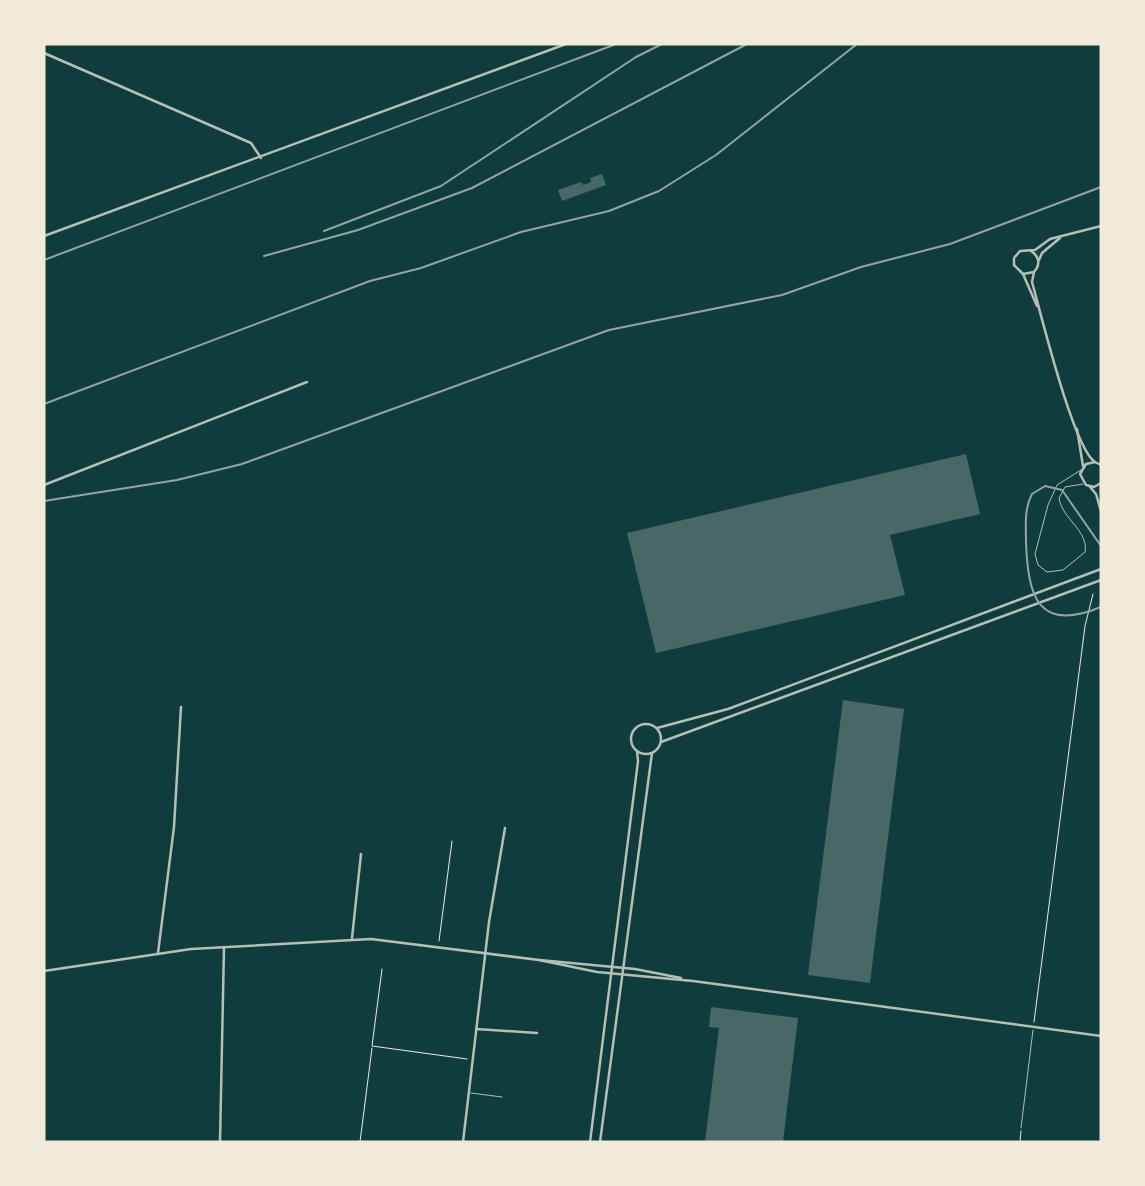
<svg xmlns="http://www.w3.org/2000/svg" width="1145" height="1186" viewBox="0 0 1145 1186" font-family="Karla,sans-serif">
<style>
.building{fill:#486865}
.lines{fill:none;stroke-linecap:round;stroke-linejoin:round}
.path{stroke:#f1e9da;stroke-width:1}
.service{stroke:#b8beb3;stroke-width:1}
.minor{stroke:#b8beb3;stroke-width:2.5}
.tertiary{stroke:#b8beb3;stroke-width:2.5}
.tram{stroke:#97a49c;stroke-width:2}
.rail{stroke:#97a49c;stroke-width:2}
</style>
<rect width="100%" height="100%" fill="#0f3d3e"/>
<g class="building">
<polygon points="602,174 606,185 562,201 558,190 581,182 583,185 591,182 590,178"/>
<polygon points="966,454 980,514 890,535 905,595 656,653 627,533"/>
<polygon points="843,700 904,709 870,983 808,975"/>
<polygon points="711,1007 798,1018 783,1142 705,1142 719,1028 709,1027"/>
</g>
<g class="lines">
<g class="path">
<polyline points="439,941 452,841"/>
<polyline points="382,969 372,1046 467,1059"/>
<polyline points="1034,1022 1085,626 1093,594"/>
<polyline points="360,1142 372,1048"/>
<polyline points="1020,1142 1021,1131"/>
</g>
<g class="service">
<path d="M1081 470 1057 485 1048 505 1035 554 1038 565 1047 572 1063 570 1085 552C1089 531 1062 519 1059 498L1065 487 1083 484"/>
<polyline points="471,1093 502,1097"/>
<polyline points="1021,1128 1033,1030"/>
</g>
<g class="minor">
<polyline points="44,53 251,143 261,158"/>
<path d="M1031 251C1039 256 1041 264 1034 272L1023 274 1014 265V258L1020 251 1035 250 1050 239 1101 226"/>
<polyline points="1039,260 1042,253 1060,238"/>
<path d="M1034 272 1032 282C1041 314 1073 447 1095 462"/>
<polyline points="1023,274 1037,306"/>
<polyline points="1077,429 1083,466"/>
<polyline points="1101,465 1095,462 1086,464 1080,474 1086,485 1094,487 1101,483"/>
<polyline points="44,485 307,382"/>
<polyline points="1101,486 1101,492"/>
<polyline points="1090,487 1096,494 1101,511"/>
<polyline points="352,938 361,854"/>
<polyline points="158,953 174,827 181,707"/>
<polyline points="476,1029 537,1033"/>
<polyline points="220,1142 224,947"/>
<polyline points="463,1142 489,922 505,828"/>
</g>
<g class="tertiary">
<polyline points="44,236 566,44"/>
<circle cx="646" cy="739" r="15"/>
<polyline points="657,728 728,709 1101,569"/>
<polyline points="661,742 1101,580"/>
<polyline points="539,960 635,969 681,978"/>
<polyline points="44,971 191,949 371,939 539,960 597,972 693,981 1101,1036"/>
<polyline points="590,1142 638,761 637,751"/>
<polyline points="600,1142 652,753"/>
</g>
<path class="tram" d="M1101 546 1062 490 1045 486 1032 494C1024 509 1026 526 1026 542 1028 597 1038 633 1101 607"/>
<g class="rail">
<polyline points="324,231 441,186 636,57 662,44"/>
<polyline points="264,256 358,230 472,188 747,44"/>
<polyline points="44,260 616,44"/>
<polyline points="44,404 370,281 421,268 521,232 609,211 659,191 716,155 857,44"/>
<polyline points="44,501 177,480 242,464 609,330 782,295 861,267 950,244 1101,187"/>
</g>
</g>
<rect width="1145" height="1186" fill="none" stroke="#f1e9da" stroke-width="91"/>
</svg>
